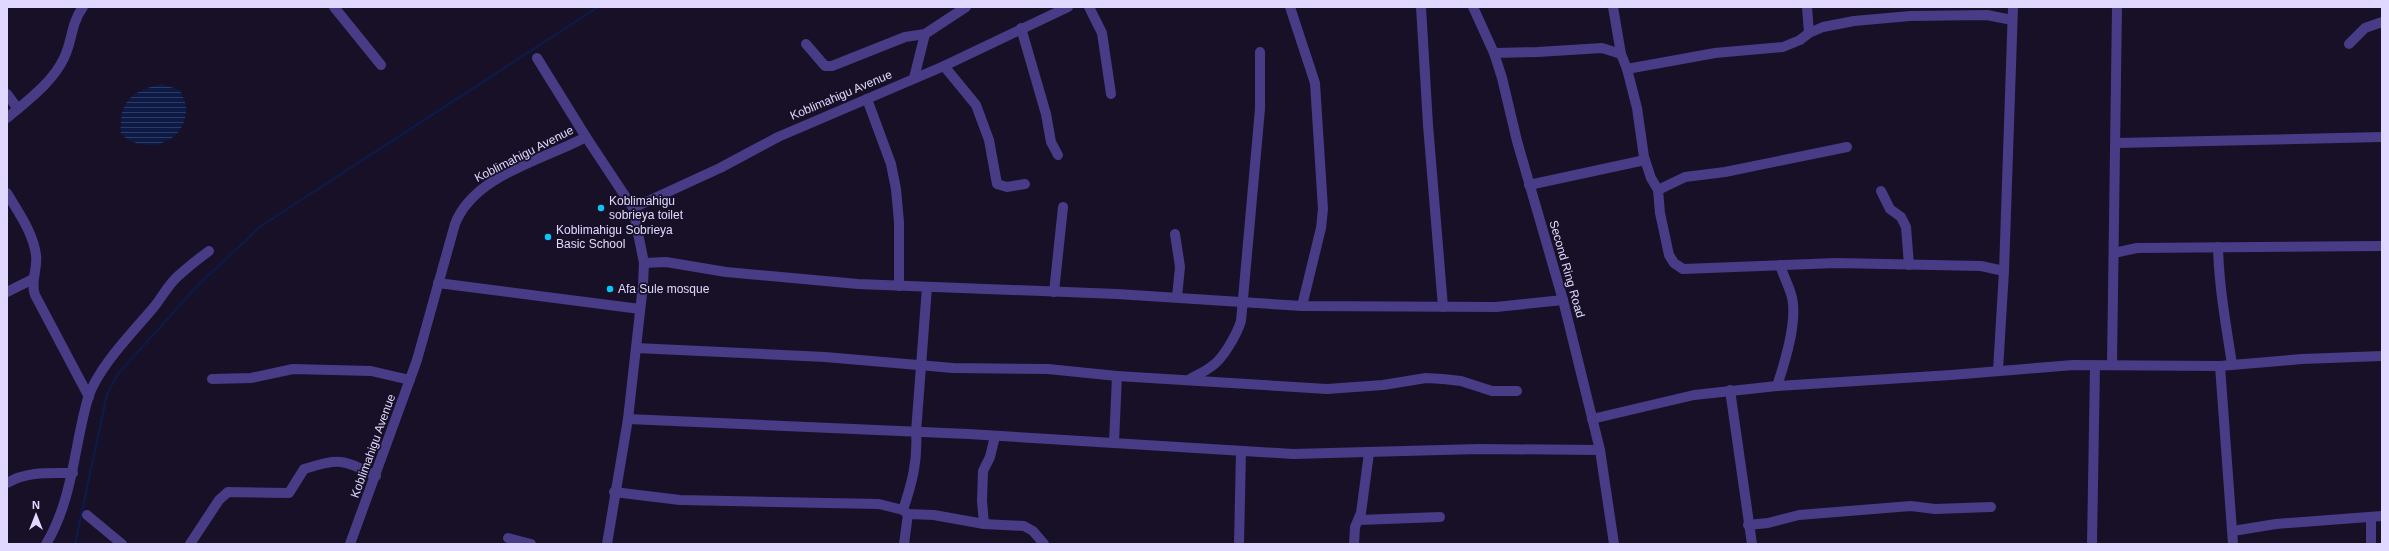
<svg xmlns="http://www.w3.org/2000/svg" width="2389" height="551" viewBox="0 0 2389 551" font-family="Helvetica,sans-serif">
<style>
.water{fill:url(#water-rules)}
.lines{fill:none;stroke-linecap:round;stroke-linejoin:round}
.stream{stroke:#0c1a45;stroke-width:2.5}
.minor{stroke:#473c85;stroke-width:10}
.poi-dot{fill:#08c7fa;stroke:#171027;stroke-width:1.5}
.labels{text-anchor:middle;stroke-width:3.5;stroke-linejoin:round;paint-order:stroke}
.street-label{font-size:12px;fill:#e0d8fe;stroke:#171027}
.poi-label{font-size:12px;fill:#e0d8fe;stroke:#171027;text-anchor:start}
</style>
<defs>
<pattern id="water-rules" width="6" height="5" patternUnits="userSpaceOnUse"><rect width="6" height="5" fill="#0c1a45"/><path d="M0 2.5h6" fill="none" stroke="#2f3b61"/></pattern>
</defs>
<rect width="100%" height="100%" fill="#171027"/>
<path class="water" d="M161 84 180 90C182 95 186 103 186 108 187 144 144 156 121 134 119 100 131 92 161 84Z"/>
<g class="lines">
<polyline class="stream" points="75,544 107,394 118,374 196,287 261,226 598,7"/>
<g class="minor">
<polyline points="334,7 381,65"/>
<polyline points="1089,7 1102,33 1111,94"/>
<polyline points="1290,7 1315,83 1323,209 1321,228 1302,306"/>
<polyline points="1421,7 1428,125 1443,307"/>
<polyline points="1473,7 1494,53 1502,78 1517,141 1563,300 1600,450 1614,544"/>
<polyline points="1613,7 1621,54"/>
<polyline points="1807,7 1809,33"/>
<polyline points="1021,28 1046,114 1051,142 1058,155"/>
<polyline points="806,44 825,66 832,66 905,37 925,34 966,7"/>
<polyline points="2349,44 2365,28 2382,22"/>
<polyline points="1494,53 1538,52 1602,48 1621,54 1627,69 1715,53 1783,47 1800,40 1809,33 1823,27 1854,21 1910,16 1987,15 2012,20"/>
<polyline points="537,58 586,137"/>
<polyline points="944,66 976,105 989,140 997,184 1007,187 1025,184"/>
<polyline points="1627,69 1637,108 1644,157 1651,178 1658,190 1660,213 1669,255 1674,263 1683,269 1836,263 1981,266 2004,271"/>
<polyline points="914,78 925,34"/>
<polyline points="7,94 18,109"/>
<polyline points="867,99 891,164 896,189 899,222 899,286"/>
<path d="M7 118C27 101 53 82 64 58 73 40 70 25 83 7"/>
<polyline points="2117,143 2382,137"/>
<polyline points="1529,185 1645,160"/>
<polyline points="1658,190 1685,177 1725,172 1847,147"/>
<polyline points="1881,191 1890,209 1901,217 1906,227 1909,265"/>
<path d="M7 193C18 212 33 232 36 255 38 269 30 281 35 295L89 397"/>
<polyline points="1175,234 1180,267 1177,297"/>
<path d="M2218 247C2219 287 2226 325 2232 364"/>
<polyline points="2114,253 2137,248 2382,246"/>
<polyline points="644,263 666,262 726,272 858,284 1117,294 1302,306 1496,307 1563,300"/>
<polyline points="438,283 640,309"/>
<polyline points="7,292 33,279"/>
<polyline points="1054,292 1063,207"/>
<polyline points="636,348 825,357 953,368 1048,369 1117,376 1327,389 1383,385 1426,378 1443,379 1461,381 1492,391 1517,391"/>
<polyline points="2112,364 2117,7"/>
<polyline points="2220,366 2233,544"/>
<polyline points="1998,370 2004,271 2013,7"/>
<polyline points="212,379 251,378 293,369 371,371 410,380"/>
<path d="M1190 379C1197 375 1206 371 1212 366 1223 359 1237 334 1241 321L1260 109V52"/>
<path d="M1777 386C1785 362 1799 318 1791 294 1788 284 1783 275 1780 265"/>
<polyline points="1730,390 1752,544"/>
<polyline points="628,419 968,434 1293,454 1479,449 1600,450"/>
<polyline points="1592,419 1694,395 1777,386 1951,375 2073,365 2220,366 2302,359 2382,356"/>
<polyline points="1114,443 1117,376"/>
<path d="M7 483C27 471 50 473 73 473"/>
<polyline points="614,492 680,500 879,504 903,510 908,514 934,515 984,524 1024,526 1033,531 1044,544"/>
<path d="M903 510C912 483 918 461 916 432L927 287"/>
<polyline points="87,515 122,544"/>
<polyline points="2371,517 2371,544"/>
<polyline points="1359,520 1440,517"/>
<polyline points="984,524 982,501 983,471 990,457 995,436"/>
<polyline points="1748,525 1768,523 1799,515 1911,506 1935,509 1991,507"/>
<polyline points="2233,531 2276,524 2382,516"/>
<polyline points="508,538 531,544"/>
<path d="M46 544C73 500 74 446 88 398 98 367 133 332 154 307 162 297 168 285 178 276 188 267 198 259 209 251"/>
<path d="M190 544 219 500 228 492 289 493 304 469C341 458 342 459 376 476"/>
<path d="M350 544 417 360 455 224C474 175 543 160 586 137L633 208 720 168 778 137 944 66 1068 7"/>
<polyline points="607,544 628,419 643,285 644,263 633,208"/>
<polyline points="904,544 908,514"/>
<polyline points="1239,544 1241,451"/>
<polyline points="1354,544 1355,527 1361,513 1369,453"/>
<polyline points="2092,544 2095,365"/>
</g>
</g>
<g class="poi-dot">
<circle cx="601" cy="208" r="4"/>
<circle cx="548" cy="237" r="4"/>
<circle cx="610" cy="289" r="4"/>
</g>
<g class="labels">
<g class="street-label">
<text transform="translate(841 95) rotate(-23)" y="4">Koblimahigu Avenue</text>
<text transform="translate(524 154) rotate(-27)" y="4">Koblimahigu Avenue</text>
<text transform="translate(1567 269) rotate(74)" y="4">Second Ring Road</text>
<text transform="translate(373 446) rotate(-70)" y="4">Koblimahigu Avenue</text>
</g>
<g class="poi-label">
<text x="609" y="205">Koblimahigu<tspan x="609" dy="14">sobrieya toilet</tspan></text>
<text x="556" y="234">Koblimahigu Sobrieya<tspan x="556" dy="14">Basic School</tspan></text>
<text x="618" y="293">Afa Sule mosque</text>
</g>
</g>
<rect width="2389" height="551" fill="none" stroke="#e0d8fe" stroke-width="16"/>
<g transform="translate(36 515)" stroke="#171027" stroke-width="3" paint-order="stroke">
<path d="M0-3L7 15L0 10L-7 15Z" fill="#e0d8fe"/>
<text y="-6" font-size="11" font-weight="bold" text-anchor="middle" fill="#e0d8fe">N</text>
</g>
</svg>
